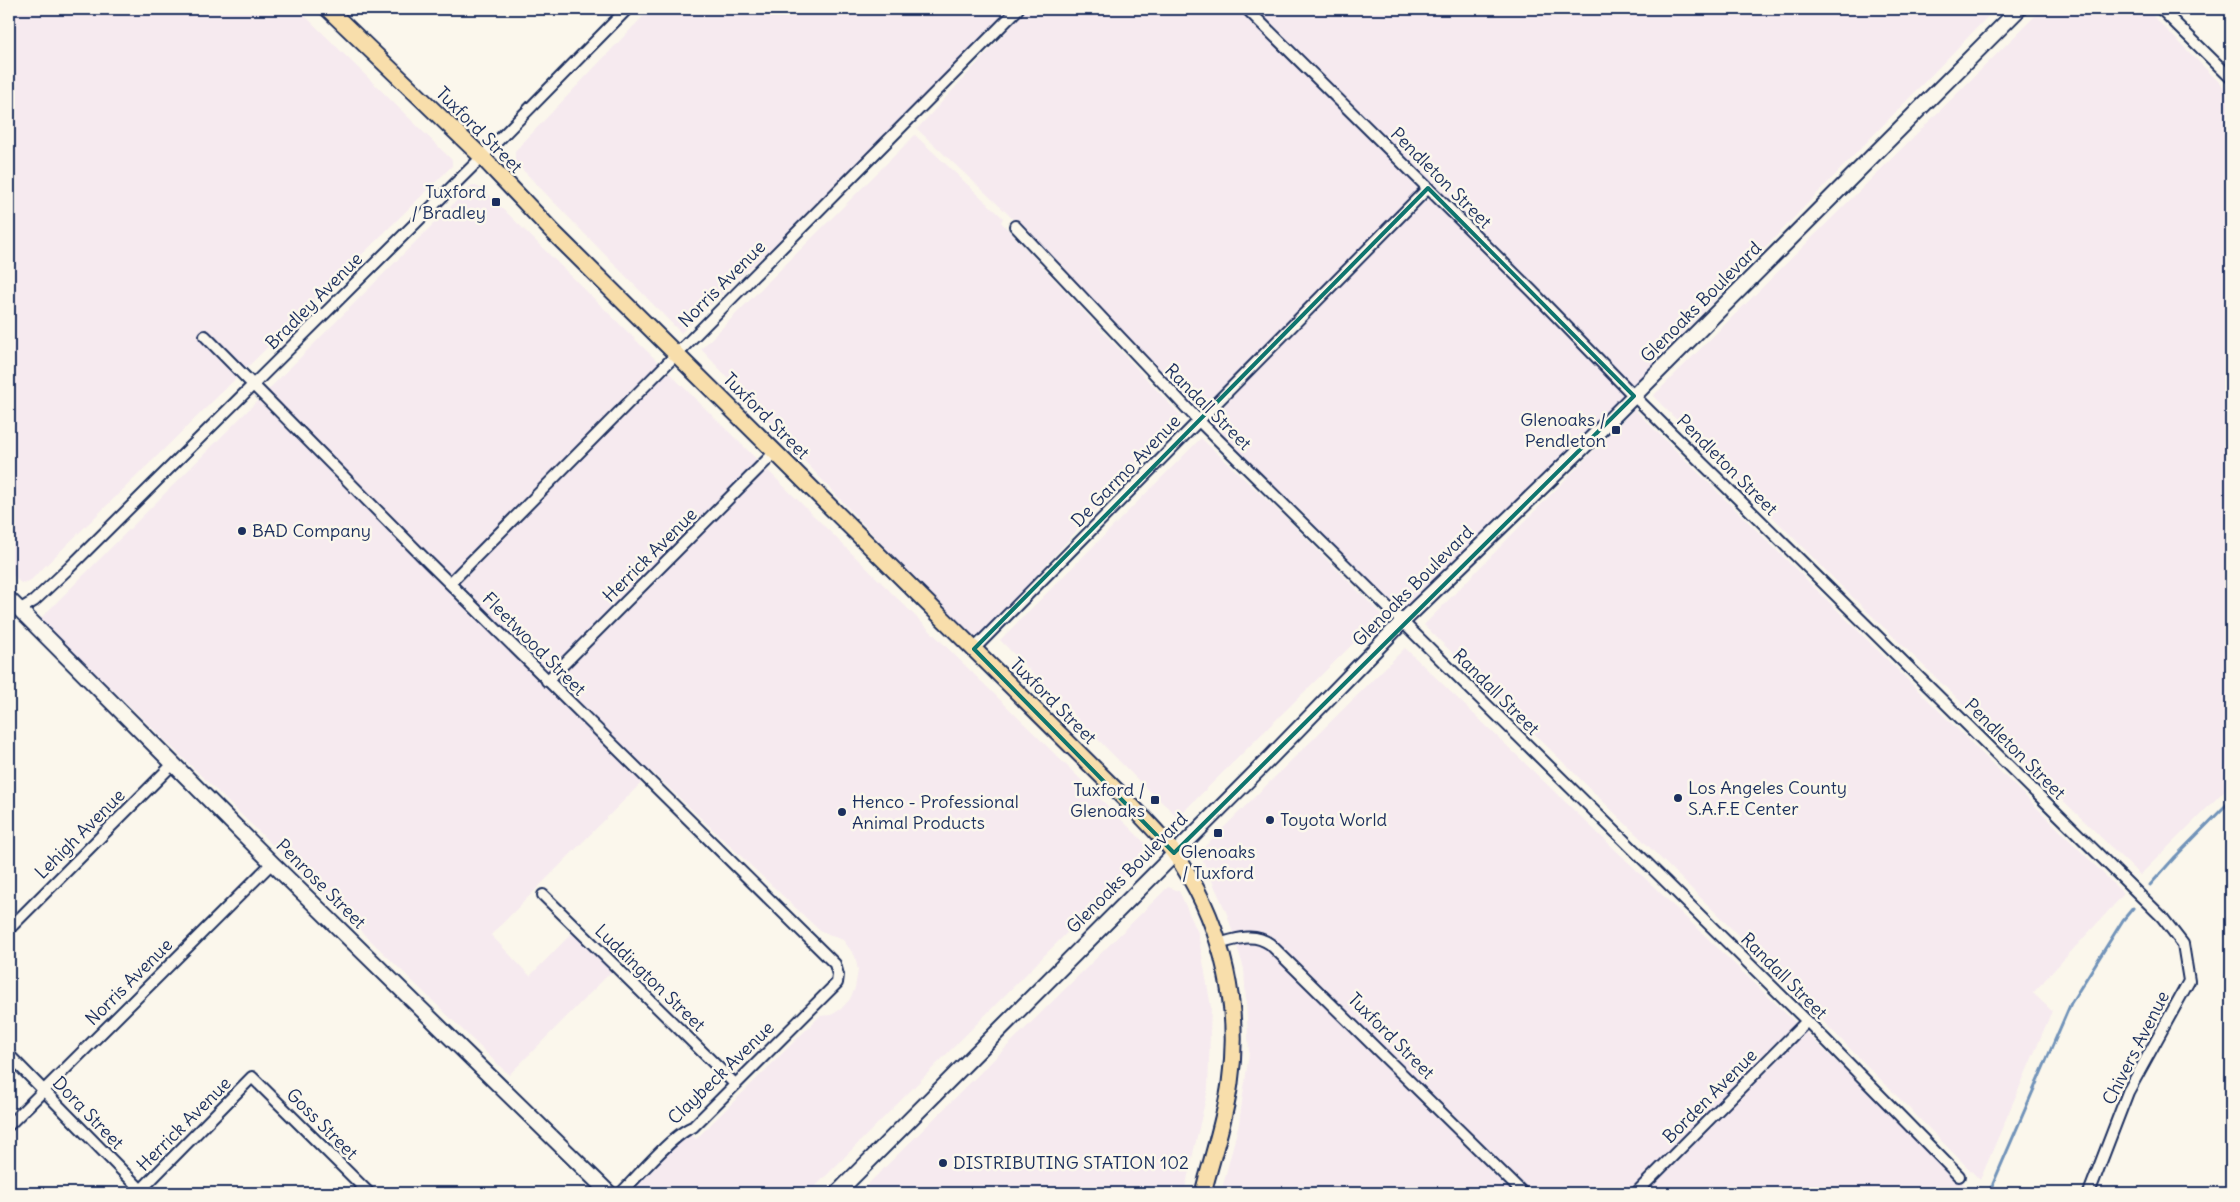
<svg xmlns="http://www.w3.org/2000/svg" width="2240" height="1202" viewBox="0 0 2240 1202" font-family="Delius,sans-serif">
<style>
.built{fill:#f6eaef}
.lines{fill:none;stroke-linecap:round;stroke-linejoin:round}
.stream{stroke:#7193b9;stroke-width:3}
.minor-casing{stroke:#1b2f5e;stroke-width:14}
.secondary-casing{stroke:#1b2f5e;stroke-width:18}
.primary-casing{stroke:#1b2f5e;stroke-width:19}
.minor{stroke:#fbf7ec;stroke-width:10}
.secondary{stroke:#fbf7ec;stroke-width:14}
.primary{stroke:#f8deab;stroke-width:15}
.marked{fill:none;stroke:#0f766e;stroke-width:4;stroke-linejoin:round}
.poi-dot{fill:#1b2f5e;stroke:#fbf7ec;stroke-width:2}
.labels{text-anchor:middle;stroke-width:5;stroke-linejoin:round;paint-order:stroke}
.street-label{font-size:18px;fill:#1b2f5e;stroke:#fbf7ec}
.poi-label{font-size:18px;fill:#1b2f5e;stroke:#fbf7ec;text-anchor:start}
</style>
<rect width="100%" height="100%" fill="#fbf7ec"/>
<filter id="ink" filterUnits="userSpaceOnUse"><feTurbulence type="fractalNoise" baseFrequency=".02" numOctaves="2"/><feDisplacementMap in="SourceGraphic" scale="10" xChannelSelector="R" yChannelSelector="G"/><feConvolveMatrix kernelMatrix="1 2 1 2 8 2 1 2 1" color-interpolation-filters="sRGB"/></filter>
<g filter="url(#ink)">
<g class="built">
<polygon points="9,9 298,9 452,160 452,166 29,582 21,583 9,572"/>
<polygon points="650,9 1016,9 901,126 681,333 515,162 515,151"/>
<polygon points="1027,9 1244,9 1424,187 1198,413 1007,213 917,129"/>
<polygon points="1250,9 1995,9 1630,388"/>
<polygon points="2042,9 2146,9 2231,94 2231,784 2140,875 1840,585 1653,396"/>
<polygon points="915,135 1003,218 1001,222 1181,416 974,644 701,349"/>
<polygon points="472,185 483,189 1145,843 1144,855 809,1193 630,1193 689,1132 696,1139 820,1016 831,1015 841,1009 850,999 855,988 858,970 855,956 843,940 819,930 652,772 491,935 530,976 573,932 611,972 509,1075 40,619"/>
<polygon points="1427,192 1627,391 1401,615 1302,512 1206,422"/>
<polygon points="1634,409 2124,894 2033,993 2052,1011 1980,1180 1707,904 1424,625"/>
<polygon points="1201,438 1288,520 1382,615 1178,817 1139,781 1000,640"/>
<polygon points="1405,648 1973,1193 1221,1193 1239,1123 1249,1053 1244,969 1227,914 1199,852"/>
<polygon points="1168,887 1179,891 1198,933 1211,1007 1208,1089 1184,1193 859,1193"/>
</g>
<g class="lines">
<g class="stream">
<polyline points="2150,885 2175,857 2231,800"/>
<polyline points="1989,1193 2071,1003 2123,920 2133,908"/>
</g>
<defs>
<g id="minor">
<polyline points="1247,9 1532,291 1634,396 2162,917 2183,944 2189,981 2128,1092 2089,1193"/>
<polyline points="2161,9 2231,78"/>
<polyline points="1015,226 1198,420 1807,1021 1959,1176"/>
<path d="M205 336 427 561 835 964 838 975 837 983 693 1127C675 1132 636 1178 621 1193"/>
<polyline points="450,583 1018,9"/>
<polyline points="19,610 34,601 69,568 482,157 627,9"/>
<polyline points="974,649 1428,188"/>
<polyline points="547,681 775,452"/>
<polyline points="543,895 735,1084"/>
<polyline points="9,929 174,763"/>
<path d="M1218 944C1236 939 1254 932 1270 944L1523 1193"/>
<polyline points="9,1055 144,1193"/>
<polyline points="9,1125 272,863"/>
<polyline points="138,1193 252,1077 369,1193"/>
<polyline points="1636,1193 1807,1021"/>
</g>
<g id="secondary">
<polyline points="9,599 272,863 609,1193"/>
<polyline points="837,1193 1271,757 1402,622 1580,450 2019,9"/>
</g>
<path id="primary" d="M328 9 482 157 554 233 1126 800C1146 821 1167 841 1183 866 1223 929 1241 1009 1230 1083 1225 1120 1212 1157 1203 1193"/>
</defs>
<use href="#minor" class="minor-casing"/>
<use href="#secondary" class="secondary-casing"/>
<use href="#primary" class="primary-casing"/>
<use href="#minor" class="minor"/>
<use href="#secondary" class="secondary"/>
<use href="#primary" class="primary"/>
</g>
</g>
<path class="marked" d="M1428 188 1634 396 1174 853 974 649Z"/>
<g class="poi-dot">
<rect x="491" y="197" width="10" height="10" rx="2.5"/>
<rect x="1611" y="425" width="10" height="10" rx="2.5"/>
<circle cx="242" cy="531" r="5"/>
<circle cx="1678" cy="798" r="5"/>
<rect x="1150" y="795" width="10" height="10" rx="2.5"/>
<circle cx="842" cy="812" r="5"/>
<circle cx="1270" cy="820" r="5"/>
<rect x="1213" y="828" width="10" height="10" rx="2.5"/>
<circle cx="943" cy="1163" r="5"/>
</g>
<g class="labels">
<g class="street-label">
<text transform="translate(479 130) rotate(45)" y="6">Tuxford Street</text>
<text transform="translate(1441 178) rotate(45)" y="6">Pendleton Street</text>
<text transform="translate(722 284) rotate(-45)" y="6">Norris Avenue</text>
<text transform="translate(314 301) rotate(-45)" y="6">Bradley Avenue</text>
<text transform="translate(1701 302) rotate(-45)" y="6">Glenoaks Boulevard</text>
<text transform="translate(1208 407) rotate(45)" y="6">Randall Street</text>
<text transform="translate(766 416) rotate(45)" y="6">Tuxford Street</text>
<text transform="translate(1727 465) rotate(45)" y="6">Pendleton Street</text>
<text transform="translate(1126 471) rotate(-46)" y="6">De Garmo Avenue</text>
<text transform="translate(650 555) rotate(-45)" y="6">Herrick Avenue</text>
<text transform="translate(1413 586) rotate(-45)" y="6">Glenoaks Boulevard</text>
<text transform="translate(534 644) rotate(45)" y="6">Fleetwood Street</text>
<text transform="translate(1496 692) rotate(45)" y="6">Randall Street</text>
<text transform="translate(1053 701) rotate(45)" y="6">Tuxford Street</text>
<text transform="translate(2015 749) rotate(45)" y="6">Pendleton Street</text>
<text transform="translate(80 834) rotate(-45)" y="6">Lehigh Avenue</text>
<text transform="translate(1127 873) rotate(-45)" y="6">Glenoaks Boulevard</text>
<text transform="translate(321 884) rotate(45)" y="6">Penrose Street</text>
<text transform="translate(1784 976) rotate(45)" y="6">Randall Street</text>
<text transform="translate(650 978) rotate(44)" y="6">Luddington Street</text>
<text transform="translate(129 982) rotate(-45)" y="6">Norris Avenue</text>
<text transform="translate(1391 1036) rotate(45)" y="6">Tuxford Street</text>
<text transform="translate(2136 1048) rotate(-63)" y="6">Chivers Avenue</text>
<text transform="translate(721 1073) rotate(-44)" y="6">Claybeck Avenue</text>
<text transform="translate(1710 1096) rotate(-45)" y="6">Borden Avenue</text>
<text transform="translate(88 1113) rotate(46)" y="6">Dora Street</text>
<text transform="translate(184 1124) rotate(-45)" y="6">Herrick Avenue</text>
<text transform="translate(322 1124) rotate(45)" y="6">Goss Street</text>
</g>
<g class="poi-label">
<text x="486" y="198" text-anchor="end">Tuxford<tspan x="486" dy="21">/ Bradley</tspan></text>
<text x="1606" y="426" text-anchor="end">Glenoaks /<tspan x="1606" dy="21">Pendleton</tspan></text>
<text x="252" y="537">BAD Company</text>
<text x="1688" y="794">Los Angeles County<tspan x="1688" dy="21">S.A.F.E Center</tspan></text>
<text x="1145" y="796" text-anchor="end">Tuxford /<tspan x="1145" dy="21">Glenoaks</tspan></text>
<text x="852" y="808">Henco - Professional<tspan x="852" dy="21">Animal Products</tspan></text>
<text x="1280" y="826">Toyota World</text>
<text x="1218" y="858" text-anchor="middle">Glenoaks<tspan x="1218" dy="21">/ Tuxford</tspan></text>
<text x="953" y="1169">DISTRIBUTING STATION 102</text>
</g>
</g>
<rect width="2240" height="1202" fill="none" stroke="#fbf7ec" stroke-width="30"/>
<rect x="15" y="15" width="2210" height="1172" fill="none" stroke="#1b2f5e" stroke-width="2" filter="url(#ink)"/>
</svg>
